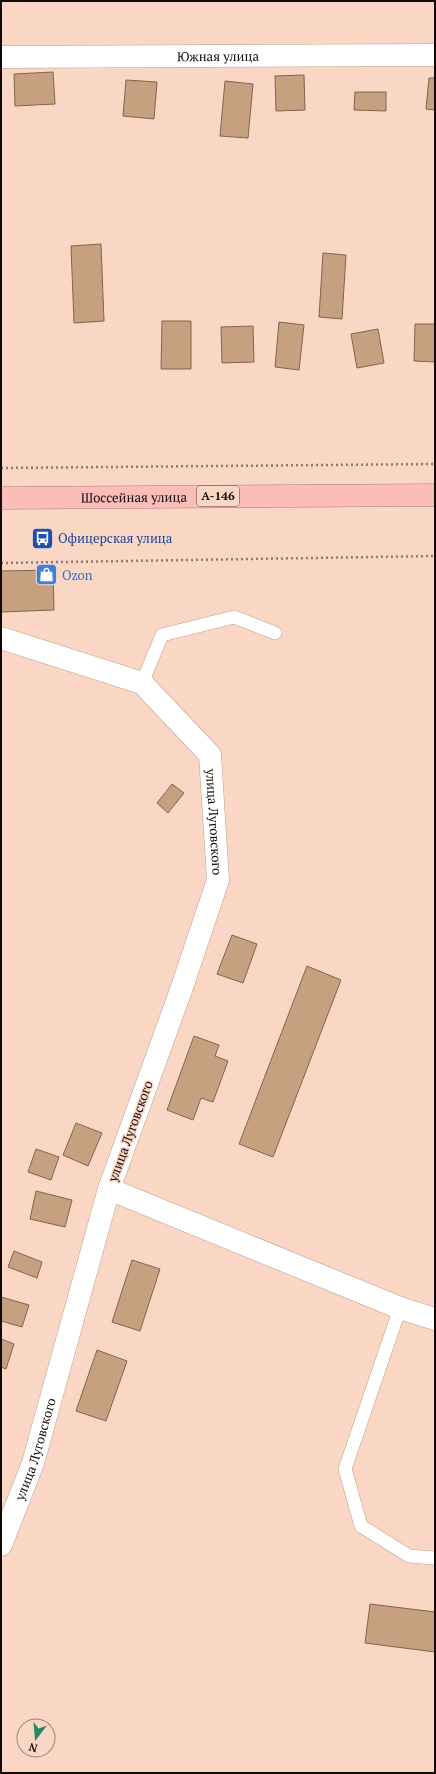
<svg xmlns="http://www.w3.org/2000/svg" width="436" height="1774" viewBox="0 0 436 1774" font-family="'PT Serif',serif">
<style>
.building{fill:#c7a080;stroke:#7f6550}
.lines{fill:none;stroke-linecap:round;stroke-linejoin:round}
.lane-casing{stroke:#be9e8c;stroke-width:14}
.street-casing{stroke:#be9e8c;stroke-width:23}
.highway-casing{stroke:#a97e7a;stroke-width:23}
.path{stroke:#91796d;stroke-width:2.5;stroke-dasharray:2 3;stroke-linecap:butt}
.lane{stroke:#fff;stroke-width:13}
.street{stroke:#fff;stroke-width:22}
.highway{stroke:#fabdb9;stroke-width:22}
.labels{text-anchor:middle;stroke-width:3;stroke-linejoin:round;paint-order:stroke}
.shield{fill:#f9d7c4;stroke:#58463e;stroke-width:1}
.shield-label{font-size:12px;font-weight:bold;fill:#130804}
.street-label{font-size:13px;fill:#130804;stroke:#f9d7c4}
.transit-label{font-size:13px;fill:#164399;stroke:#f9d7c4;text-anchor:start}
.shop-label{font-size:13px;fill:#366cbe;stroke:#f9d7c4;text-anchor:start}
</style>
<rect width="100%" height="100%" fill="#f9d7c4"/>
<g class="building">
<polygon points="53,72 55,104 15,106 14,74"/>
<polygon points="304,75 305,110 276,111 275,76"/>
<polygon points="429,78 435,78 435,110 426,109"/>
<polygon points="126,80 157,82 154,119 123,116"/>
<polygon points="225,81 253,84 248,138 220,136"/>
<polygon points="355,92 386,92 386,111 354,110"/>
<polygon points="101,244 104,321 74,323 71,246"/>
<polygon points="323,253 346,255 342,319 319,317"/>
<polygon points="162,321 191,321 191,369 161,369"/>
<polygon points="279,322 304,325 299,370 275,367"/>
<polygon points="415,324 435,324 435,362 414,361"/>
<polygon points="253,326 254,362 222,363 221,327"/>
<polygon points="378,329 384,363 357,368 351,334"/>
<polygon points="53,570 54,610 1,612 1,571"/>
<polygon points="172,784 184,793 168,813 157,803"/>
<polygon points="232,935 257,944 243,983 217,974"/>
<polygon points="307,966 341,980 273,1157 239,1144"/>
<polygon points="194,1036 219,1045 215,1056 228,1061 213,1102 201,1098 193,1120 167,1110"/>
<polygon points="76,1123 102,1133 88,1166 63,1155"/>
<polygon points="36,1149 59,1157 51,1180 28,1172"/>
<polygon points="36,1191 72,1200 65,1227 30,1219"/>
<polygon points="14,1251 42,1262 37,1278 8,1267"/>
<polygon points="132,1260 160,1269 140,1331 112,1322"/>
<polygon points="1,1297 29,1305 22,1327 1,1321"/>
<polygon points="1,1339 14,1344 6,1369 1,1367"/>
<polygon points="97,1350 127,1361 106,1421 76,1411"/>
<polygon points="370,1604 435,1612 435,1652 365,1643"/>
</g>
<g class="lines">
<defs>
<g id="lane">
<polyline points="142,683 162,635 234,617 275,633"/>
<polyline points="400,1308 345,1469 361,1526 409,1556 435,1558"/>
</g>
<g id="street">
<path id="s1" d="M1 57 435 55"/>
<path id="s2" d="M1 638 142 683 210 755 218 880 181 990 109 1189 400 1308 435 1319"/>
<path id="s3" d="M1 1545 33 1463 109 1189"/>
</g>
<g id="highway">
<path id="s4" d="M1 498 435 495"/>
</g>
</defs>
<use href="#lane" class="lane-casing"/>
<use href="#street" class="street-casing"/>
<use href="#highway" class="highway-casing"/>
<g class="path">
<polyline points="1,468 435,464"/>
<polyline points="1,563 435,556"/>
</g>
<use href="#lane" class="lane"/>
<use href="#street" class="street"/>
<use href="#highway" class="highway"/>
</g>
<defs>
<symbol id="bus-square" viewBox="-11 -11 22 22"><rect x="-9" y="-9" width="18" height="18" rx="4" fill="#1a4fb4" stroke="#f9d7c4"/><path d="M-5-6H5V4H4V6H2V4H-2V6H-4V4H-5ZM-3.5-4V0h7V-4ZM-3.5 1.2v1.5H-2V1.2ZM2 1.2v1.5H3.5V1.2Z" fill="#fff"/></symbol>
<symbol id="shop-square" viewBox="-11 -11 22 22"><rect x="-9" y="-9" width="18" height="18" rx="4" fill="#3f7fe0" stroke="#f9d7c4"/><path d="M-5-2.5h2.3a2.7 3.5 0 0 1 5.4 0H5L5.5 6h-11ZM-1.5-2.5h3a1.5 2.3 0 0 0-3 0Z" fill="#fff"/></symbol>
</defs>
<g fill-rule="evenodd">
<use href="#bus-square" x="30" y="526" width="25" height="25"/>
<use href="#shop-square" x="34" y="562" width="25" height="25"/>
</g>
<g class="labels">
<rect class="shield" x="197" y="486" width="42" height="20" rx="3"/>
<g class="shield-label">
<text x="218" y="500">А-146</text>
</g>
<g class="street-label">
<text dy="5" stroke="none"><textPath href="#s1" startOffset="217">Южная улица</textPath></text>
<text dy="5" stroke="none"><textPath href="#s4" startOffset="133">Шоссейная улица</textPath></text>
<text dy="5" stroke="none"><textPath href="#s2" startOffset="314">улица Луговского</textPath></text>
<text transform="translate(130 1131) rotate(-70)" y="5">улица Луговского</text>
<text dy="5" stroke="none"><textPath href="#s3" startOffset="102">улица Луговского</textPath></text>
</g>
<g class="transit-label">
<text x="58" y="543">Офицерская улица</text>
</g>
<g class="shop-label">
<text x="62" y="580">Ozon</text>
</g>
</g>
<rect width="436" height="1774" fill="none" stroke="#130804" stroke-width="4"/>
<g transform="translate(36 1738) rotate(196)"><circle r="19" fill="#f9d7c4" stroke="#9d8477"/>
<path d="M0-3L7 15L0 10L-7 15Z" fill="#268962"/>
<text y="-6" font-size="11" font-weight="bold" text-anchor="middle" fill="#130804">N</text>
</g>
</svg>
